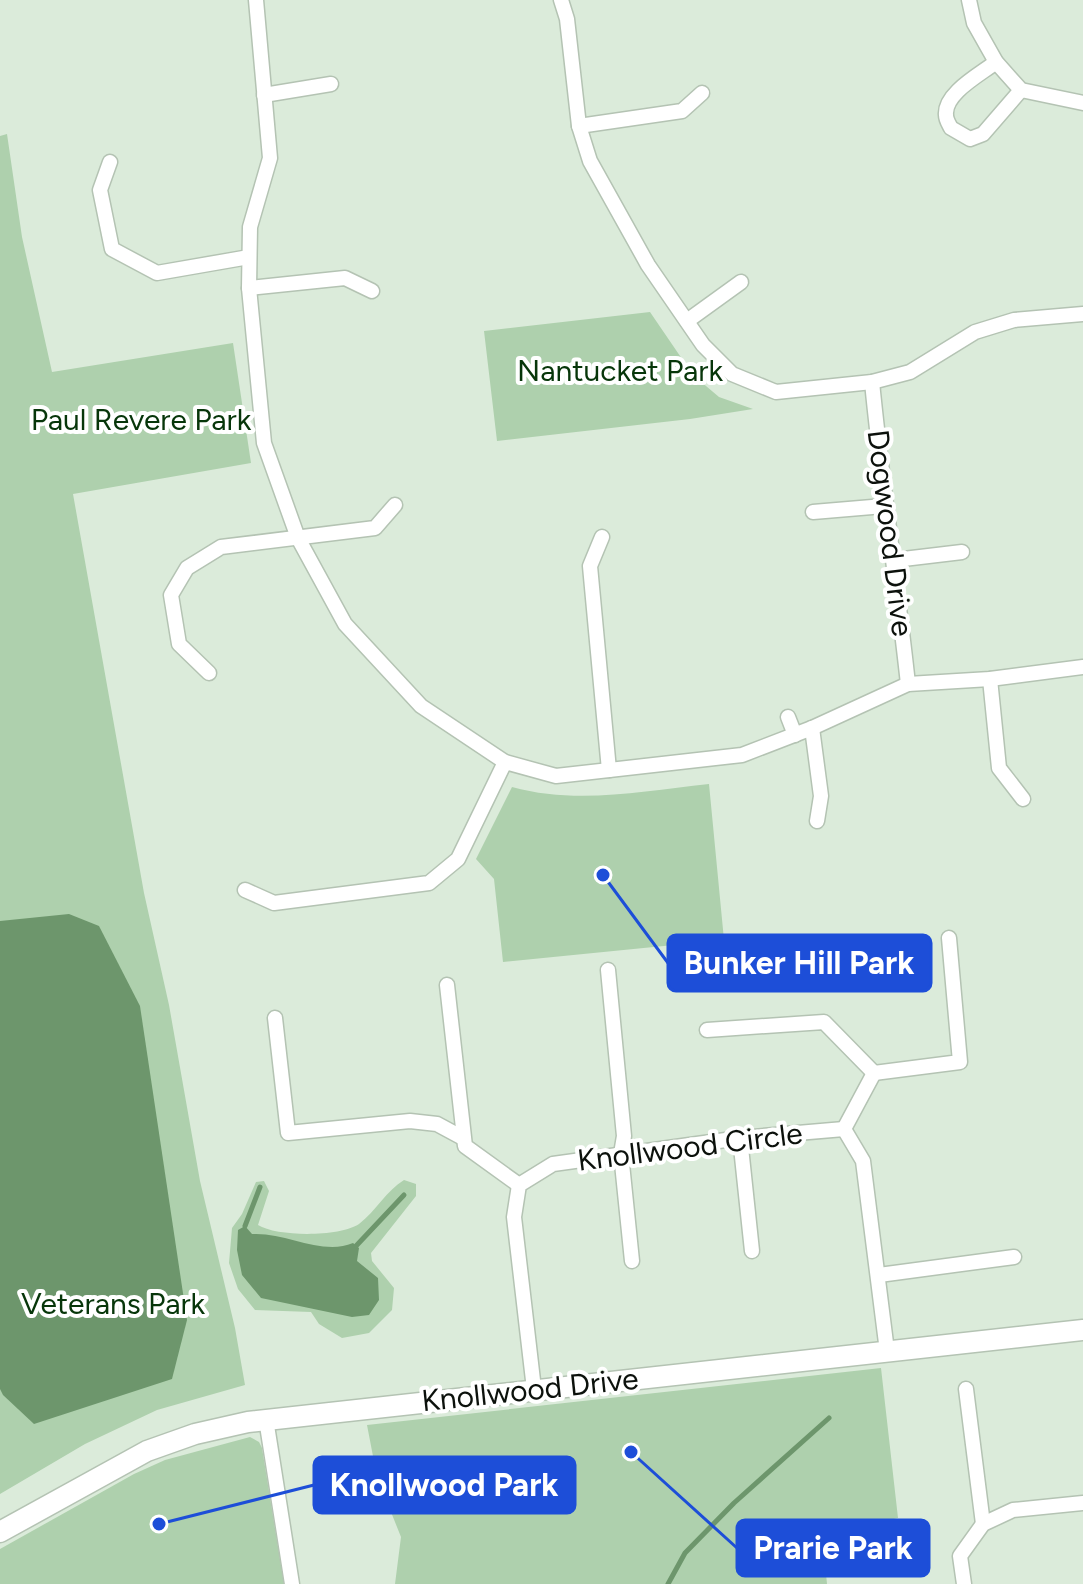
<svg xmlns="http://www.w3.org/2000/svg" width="1083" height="1584" viewBox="0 0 1083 1584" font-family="Figtree,sans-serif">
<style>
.green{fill:#aed0ad}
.water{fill:#6d966c}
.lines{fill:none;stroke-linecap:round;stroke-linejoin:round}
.stream{stroke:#6d966c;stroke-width:5}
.street-casing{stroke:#b4c3b3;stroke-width:17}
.secondary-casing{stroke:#b4c3b3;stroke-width:23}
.street{stroke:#fff;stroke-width:14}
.secondary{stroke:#fff;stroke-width:20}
.labels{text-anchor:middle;stroke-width:8;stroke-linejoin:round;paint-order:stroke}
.park-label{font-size:30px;fill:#07360a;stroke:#fff}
.street-label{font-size:30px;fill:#0c110c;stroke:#fff}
.leader{fill:none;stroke:#1d4ed8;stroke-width:3}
.callout-dot{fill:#1d4ed8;stroke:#fff;stroke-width:3}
.callout{fill:#1d4ed8;stroke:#1d4ed8;stroke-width:3}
.callout-label{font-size:32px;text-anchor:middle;font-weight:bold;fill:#fff}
</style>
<rect width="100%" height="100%" fill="#dbebda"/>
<g class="green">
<polygon points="7,134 22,237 52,372 233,343 251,463 73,494 144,893 169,1005 200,1181 235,1328 245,1385 157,1410 85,1444 0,1494 0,136"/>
<polygon points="650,312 693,375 719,397 753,409 690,419 497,441 484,331"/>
<path d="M709 784 724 940 503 962 494 879 476 859 512 787C577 805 643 791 709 784Z"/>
<path d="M404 1180 416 1184V1196L371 1253 372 1261 394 1288 392 1310 369 1333 342 1338 319 1324 311 1312 255 1310 238 1289 229 1263 232 1228 242 1214 256 1182 264 1181 269 1191 258 1225C277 1237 340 1237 359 1224 376 1211 386 1191 404 1180Z"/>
<polygon points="881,1368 898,1518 838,1532 824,1553 827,1584 395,1584 401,1537 377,1477 367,1425"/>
<polygon points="250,1437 259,1442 262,1448 284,1584 0,1584 0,1549 134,1474 165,1460"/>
</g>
<g class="water">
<polygon points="69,914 99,926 140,1006 187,1320 172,1379 34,1424 3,1395 0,1389 0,921"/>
<path d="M245 1226 252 1234C286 1232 322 1256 353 1243L359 1248 357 1261 378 1278 379 1300 369 1315 352 1317 261 1298 242 1275 237 1250 238 1230Z"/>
</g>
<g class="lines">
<g class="stream">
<polyline points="245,1226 260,1187"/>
<polyline points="356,1246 404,1195"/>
<polyline points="668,1584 685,1553 734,1503 829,1418"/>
</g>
<defs>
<g id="street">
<polyline points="256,0 270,158 250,227 249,288 264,443 298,538 345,624 421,706 505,762 556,776 742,755 812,728 908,684 990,679 1083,667"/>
<polyline points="561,0 567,19 579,126 590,161 648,265 703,345 732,374 776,392 872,382 910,372 975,332 1014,320 1083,314"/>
<polyline points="969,0 974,23 996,62 1021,90 1083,103"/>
<path d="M996 62C981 74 944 93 946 115 946 120 949 124 951 128L970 139 983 134 1021 90"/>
<polyline points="264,95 331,84"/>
<polyline points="579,126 682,111 702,93"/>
<polyline points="110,162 100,190 112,249 157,273 249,257"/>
<polyline points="249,288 345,278 372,291"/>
<polyline points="687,321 741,282"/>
<path d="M872 382C882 484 897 583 908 684"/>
<polyline points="813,512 884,506"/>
<polyline points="602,537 590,566 609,770"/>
<polyline points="895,560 962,552"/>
<polyline points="209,673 179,644 171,595 187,568 221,547 375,528 395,505"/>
<polyline points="990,679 999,768 1023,799"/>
<polyline points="788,717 795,735"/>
<polyline points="812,728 821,796 817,821"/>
<polyline points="245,890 274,903 429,883 458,859 505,762"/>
<polyline points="608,970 624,1136 621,1154 632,1261"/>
<polyline points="447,985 465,1146 519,1185"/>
<polyline points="275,1018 288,1133 410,1121 437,1124 463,1138"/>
<polyline points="707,1030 824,1022 874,1073"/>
<polyline points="874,1073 960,1062 949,938"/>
<polyline points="844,1129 863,1161 887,1351"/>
<polyline points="844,1129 874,1073"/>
<polyline points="740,1138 752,1251"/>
<polyline points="879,1275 1014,1257"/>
<polyline points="534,1389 514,1217 519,1185 553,1164 740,1138 844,1129"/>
<polyline points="966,1389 983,1524"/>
<polyline points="266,1419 292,1584"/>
<polyline points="964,1584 960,1556 983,1524 1013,1510 1083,1503"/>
</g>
<polyline id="secondary" points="0,1532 147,1451 195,1434 248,1422 1083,1330"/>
</defs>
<use href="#street" class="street-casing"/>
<use href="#secondary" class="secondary-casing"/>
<use href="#street" class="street"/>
<use href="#secondary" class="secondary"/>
</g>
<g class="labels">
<g class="park-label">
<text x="620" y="381">Nantucket Park</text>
<text x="141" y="430">Paul Revere Park</text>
<text x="113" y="1314">Veterans Park</text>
</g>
<g class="street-label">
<text transform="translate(890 533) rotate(83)" y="10">Dogwood Drive</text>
<text transform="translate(690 1147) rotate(-7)" y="10">Knollwood Circle</text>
<text transform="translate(530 1390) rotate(-6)" y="10">Knollwood Drive</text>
</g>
</g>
<path class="leader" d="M603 875L668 963M159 1524L314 1485M631 1452L737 1548"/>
<g class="callout-dot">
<circle cx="603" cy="875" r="8"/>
<circle cx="159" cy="1524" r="8"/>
<circle cx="631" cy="1452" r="8"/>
</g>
<g class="callout">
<rect x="668" y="935" width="263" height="56" rx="8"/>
<rect x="314" y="1457" width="261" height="56" rx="8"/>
<rect x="737" y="1520" width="192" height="56" rx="8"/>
</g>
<g class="callout-label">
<text x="799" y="974">Bunker Hill Park</text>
<text x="444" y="1496">Knollwood Park</text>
<text x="833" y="1559">Prarie Park</text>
</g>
</svg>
